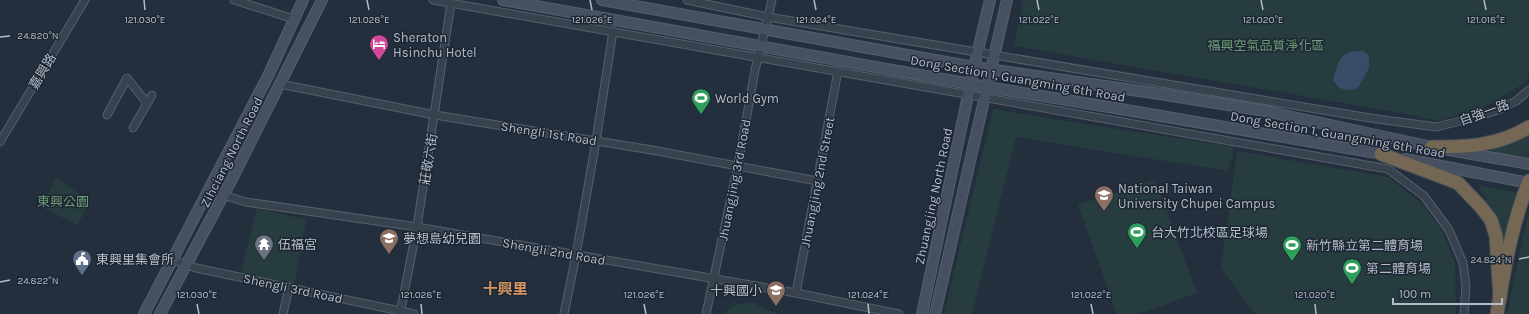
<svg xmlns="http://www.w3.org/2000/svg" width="1529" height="314" viewBox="0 0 1529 314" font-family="Karla,'Noto Sans TC',sans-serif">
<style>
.green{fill:#263c3f}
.water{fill:#394c67}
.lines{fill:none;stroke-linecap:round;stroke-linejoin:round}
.street-casing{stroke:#565f6c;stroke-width:9}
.secondary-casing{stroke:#565f6c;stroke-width:12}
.highway-casing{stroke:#434c59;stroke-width:15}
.street{stroke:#38414e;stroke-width:7}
.secondary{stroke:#465061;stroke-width:10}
.highway{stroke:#746855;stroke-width:13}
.ticks{fill:none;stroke:#b4bcc9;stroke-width:1.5}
.labels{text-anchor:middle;stroke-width:3;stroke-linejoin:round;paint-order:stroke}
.poi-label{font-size:13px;fill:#b4bcc9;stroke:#1d2633;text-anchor:start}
.park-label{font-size:13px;fill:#6b9a76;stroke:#1d2633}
.street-label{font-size:13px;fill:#b4bcc9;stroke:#1d2633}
.quarter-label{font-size:15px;font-weight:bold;fill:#d59563;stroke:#1d2633}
.ticks-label{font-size:10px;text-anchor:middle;fill:#b4bcc9;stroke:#1d2633;stroke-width:3;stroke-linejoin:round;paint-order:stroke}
</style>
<rect width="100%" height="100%" fill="#242f3e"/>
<g class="green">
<polygon points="1023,0 1529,0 1529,76 1525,83 1483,108 1437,121 1407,114 1014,46"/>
<polygon points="993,109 1022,114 1234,147 1228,171 1016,137 972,314 944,314"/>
<polygon points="1529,134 1529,157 1486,153"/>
<polygon points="1237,151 1388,177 1425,206 1443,233 1455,262 1456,314 1255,314 1221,268"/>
<polygon points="56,178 91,202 77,225 42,207"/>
<polygon points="1155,179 1197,293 1139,314 1117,314 1078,205"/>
<polygon points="1478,185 1516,193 1506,249 1491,208"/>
<polygon points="257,208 306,220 294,286 241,273"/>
<polygon points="1529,208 1529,314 1507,314"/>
<path d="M750 302C760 305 766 311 776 312V314H725L732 306Z"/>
</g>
<path class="water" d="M1354 51H1363L1369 55V68L1359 86 1355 89 1348 90 1339 88 1333 80C1338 66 1338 53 1354 51Z"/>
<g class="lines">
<defs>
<g id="street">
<polyline points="234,0 294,19"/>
<polyline points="433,0 1388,169 1424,196 1449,230 1463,263 1466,286 1464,314"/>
<polyline points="687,0 768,17 994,55 1370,118 1436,127 1473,118 1498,110 1516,101 1529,90"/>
<polyline points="280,84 435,115 652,150 817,181"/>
<polyline points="107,115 127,78 147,103"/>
<polyline points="133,128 152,95"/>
<polyline points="0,142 85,0"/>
<polyline points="209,188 223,195 246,202 417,227 796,293 899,314"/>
<polyline points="173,260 196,268 414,314"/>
<polyline points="796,293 838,71"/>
<polyline points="283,314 289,287"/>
<polyline points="400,314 417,227 451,3"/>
<polyline points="564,314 576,255 596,141 613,31"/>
<polyline points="706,314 738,165 755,70 772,0"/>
</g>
<g id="secondary">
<polyline points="503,0 987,87 1109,107 1388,155"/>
<polyline points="602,0 974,67 1160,94 1265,111 1432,147 1529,164"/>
<polyline points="1405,159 1529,183"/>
<polyline points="144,314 268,76 303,0"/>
<polyline points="160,314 231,181 322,0"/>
<polyline points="922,314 974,67 990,0"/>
<polyline points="935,314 1007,0"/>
</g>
<g id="highway">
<path d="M1432 147C1469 147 1497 146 1529 127"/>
<polyline points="1381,154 1458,183 1481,207 1491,220 1496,236 1500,298"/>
<path d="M1497 314C1504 270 1512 223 1529 181"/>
</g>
</defs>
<use href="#street" class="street-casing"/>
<use href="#secondary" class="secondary-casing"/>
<use href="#highway" class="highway-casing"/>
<use href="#street" class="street"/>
<use href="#secondary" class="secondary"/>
<use href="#highway" class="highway"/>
</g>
<path class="ticks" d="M144 0 145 10M367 0 369 10M590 0 592 10M814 0 816 10M1037 0 1039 10M1261 0 1263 10M1484 0 1486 10M0 37 10 36M1519 259 1529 257M0 282 10 280M197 304 199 314M421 304 422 314M644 304 646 314M868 304 869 314M1091 304 1093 314M1315 304 1316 314"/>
<defs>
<symbol id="hotel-pin" viewBox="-11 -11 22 30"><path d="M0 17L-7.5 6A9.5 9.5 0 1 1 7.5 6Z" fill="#d1479c" stroke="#1d2633"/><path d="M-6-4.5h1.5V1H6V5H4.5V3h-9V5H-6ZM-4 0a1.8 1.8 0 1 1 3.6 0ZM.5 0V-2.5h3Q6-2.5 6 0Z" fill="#fff"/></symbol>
<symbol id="stadium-pin" viewBox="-11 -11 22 30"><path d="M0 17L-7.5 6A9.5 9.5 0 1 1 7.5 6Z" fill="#2e9e5b" stroke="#1d2633"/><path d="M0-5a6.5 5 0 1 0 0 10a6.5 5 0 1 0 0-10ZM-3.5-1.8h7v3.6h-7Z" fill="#fff"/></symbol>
<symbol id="university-pin" viewBox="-11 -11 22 30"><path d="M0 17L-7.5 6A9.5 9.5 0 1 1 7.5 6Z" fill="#8d6e63" stroke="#1d2633"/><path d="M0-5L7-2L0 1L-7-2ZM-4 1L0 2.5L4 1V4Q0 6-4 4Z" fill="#fff"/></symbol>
<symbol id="school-pin" viewBox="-11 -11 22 30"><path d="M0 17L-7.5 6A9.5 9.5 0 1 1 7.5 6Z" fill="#8d6e63" stroke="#1d2633"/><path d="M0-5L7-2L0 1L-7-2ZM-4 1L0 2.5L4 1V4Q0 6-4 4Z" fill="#fff"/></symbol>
<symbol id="temple-pin" viewBox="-11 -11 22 30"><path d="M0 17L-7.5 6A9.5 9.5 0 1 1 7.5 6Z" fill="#6b7280" stroke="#1d2633"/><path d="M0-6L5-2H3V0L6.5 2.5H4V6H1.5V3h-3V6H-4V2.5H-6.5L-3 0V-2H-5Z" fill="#fff"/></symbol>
<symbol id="civic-pin" viewBox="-11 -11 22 30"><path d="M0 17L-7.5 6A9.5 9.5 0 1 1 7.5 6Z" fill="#5c6f8a" stroke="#1d2633"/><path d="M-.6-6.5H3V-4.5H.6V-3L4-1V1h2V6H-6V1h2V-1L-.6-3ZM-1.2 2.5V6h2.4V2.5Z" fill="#fff"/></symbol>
</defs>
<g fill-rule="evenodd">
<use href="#hotel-pin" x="368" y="33" width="22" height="30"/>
<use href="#stadium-pin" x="690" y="87" width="22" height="30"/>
<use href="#university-pin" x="1093" y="184" width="22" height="30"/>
<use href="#stadium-pin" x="1126" y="221" width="22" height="30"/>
<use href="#school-pin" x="378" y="227" width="22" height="30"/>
<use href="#temple-pin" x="253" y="233" width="22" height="30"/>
<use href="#stadium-pin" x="1281" y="234" width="22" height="30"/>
<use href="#civic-pin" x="71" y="248" width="22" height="30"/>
<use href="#stadium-pin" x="1341" y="257" width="22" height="30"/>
<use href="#school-pin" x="765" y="279" width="22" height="30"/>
</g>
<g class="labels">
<g class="poi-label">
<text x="393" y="42">Sheraton<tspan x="393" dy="15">Hsinchu Hotel</tspan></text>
<text x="715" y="103">World Gym</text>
<text x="1118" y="193">National Taiwan<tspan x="1118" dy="15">University Chupei Campus</tspan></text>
<text x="1151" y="237">台大竹北校區足球場</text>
<text x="403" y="243">夢想島幼兒園</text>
<text x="278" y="249">伍福宮</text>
<text x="1306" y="250">新竹縣立第二體育場</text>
<text x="96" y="264">東興里集會所</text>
<text x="1366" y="273">第二體育場</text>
<text x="762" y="295" text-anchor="end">十興國小</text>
</g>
<g class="park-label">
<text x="1266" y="50">福興空氣品質淨化區</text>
<text x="63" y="206">東興公園</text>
</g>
<g class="street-label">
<text transform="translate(42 71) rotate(-59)" y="5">嘉興路</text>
<text transform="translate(1018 78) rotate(10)" y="5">Dong Section 1, Guangming 6th Road</text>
<text transform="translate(1484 112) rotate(-20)" y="5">自強一路</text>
<text transform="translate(549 133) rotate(9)" y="5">Shengli 1st Road</text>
<text transform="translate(1338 134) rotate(10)" y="5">Dong Section 1, Guangming 6th Road</text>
<text transform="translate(231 152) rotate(-63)" y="5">Zihciang North Road</text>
<text transform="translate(428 159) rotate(-81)" y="5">莊敬六街</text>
<text transform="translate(734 180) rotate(-79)" y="5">Jhuangjing 3rd Road</text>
<text transform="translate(817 182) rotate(-79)" y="5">Jhuangjing 2nd Street</text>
<text transform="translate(933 196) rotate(-78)" y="5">Zhuangjing North Road</text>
<text transform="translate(554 251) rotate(10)" y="5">Shengli 2nd Road</text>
<text transform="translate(293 288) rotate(12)" y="5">Shengli 3rd Road</text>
</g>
<g class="quarter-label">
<text x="505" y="294">十興里</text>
</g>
</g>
<g class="ticks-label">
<text x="145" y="23">121.030°E</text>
<text x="369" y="23">121.028°E</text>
<text x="592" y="23">121.026°E</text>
<text x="816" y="23">121.024°E</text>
<text x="1039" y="23">121.022°E</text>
<text x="1263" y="23">121.020°E</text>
<text x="1486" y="23">121.018°E</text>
<text x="38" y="39">24.820°N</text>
<text x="1491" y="263">24.824°N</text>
<text x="38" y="284">24.822°N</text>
<text x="197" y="298">121.030°E</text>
<text x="421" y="298">121.028°E</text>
<text x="644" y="298">121.026°E</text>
<text x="868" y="298">121.024°E</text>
<text x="1091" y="298">121.022°E</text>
<text x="1315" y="298">121.020°E</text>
</g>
<path d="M1393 298v6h109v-6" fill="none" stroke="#b4bcc9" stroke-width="2"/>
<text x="1399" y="298" font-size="12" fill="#b4bcc9" stroke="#1d2633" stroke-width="3" paint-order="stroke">100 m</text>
</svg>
